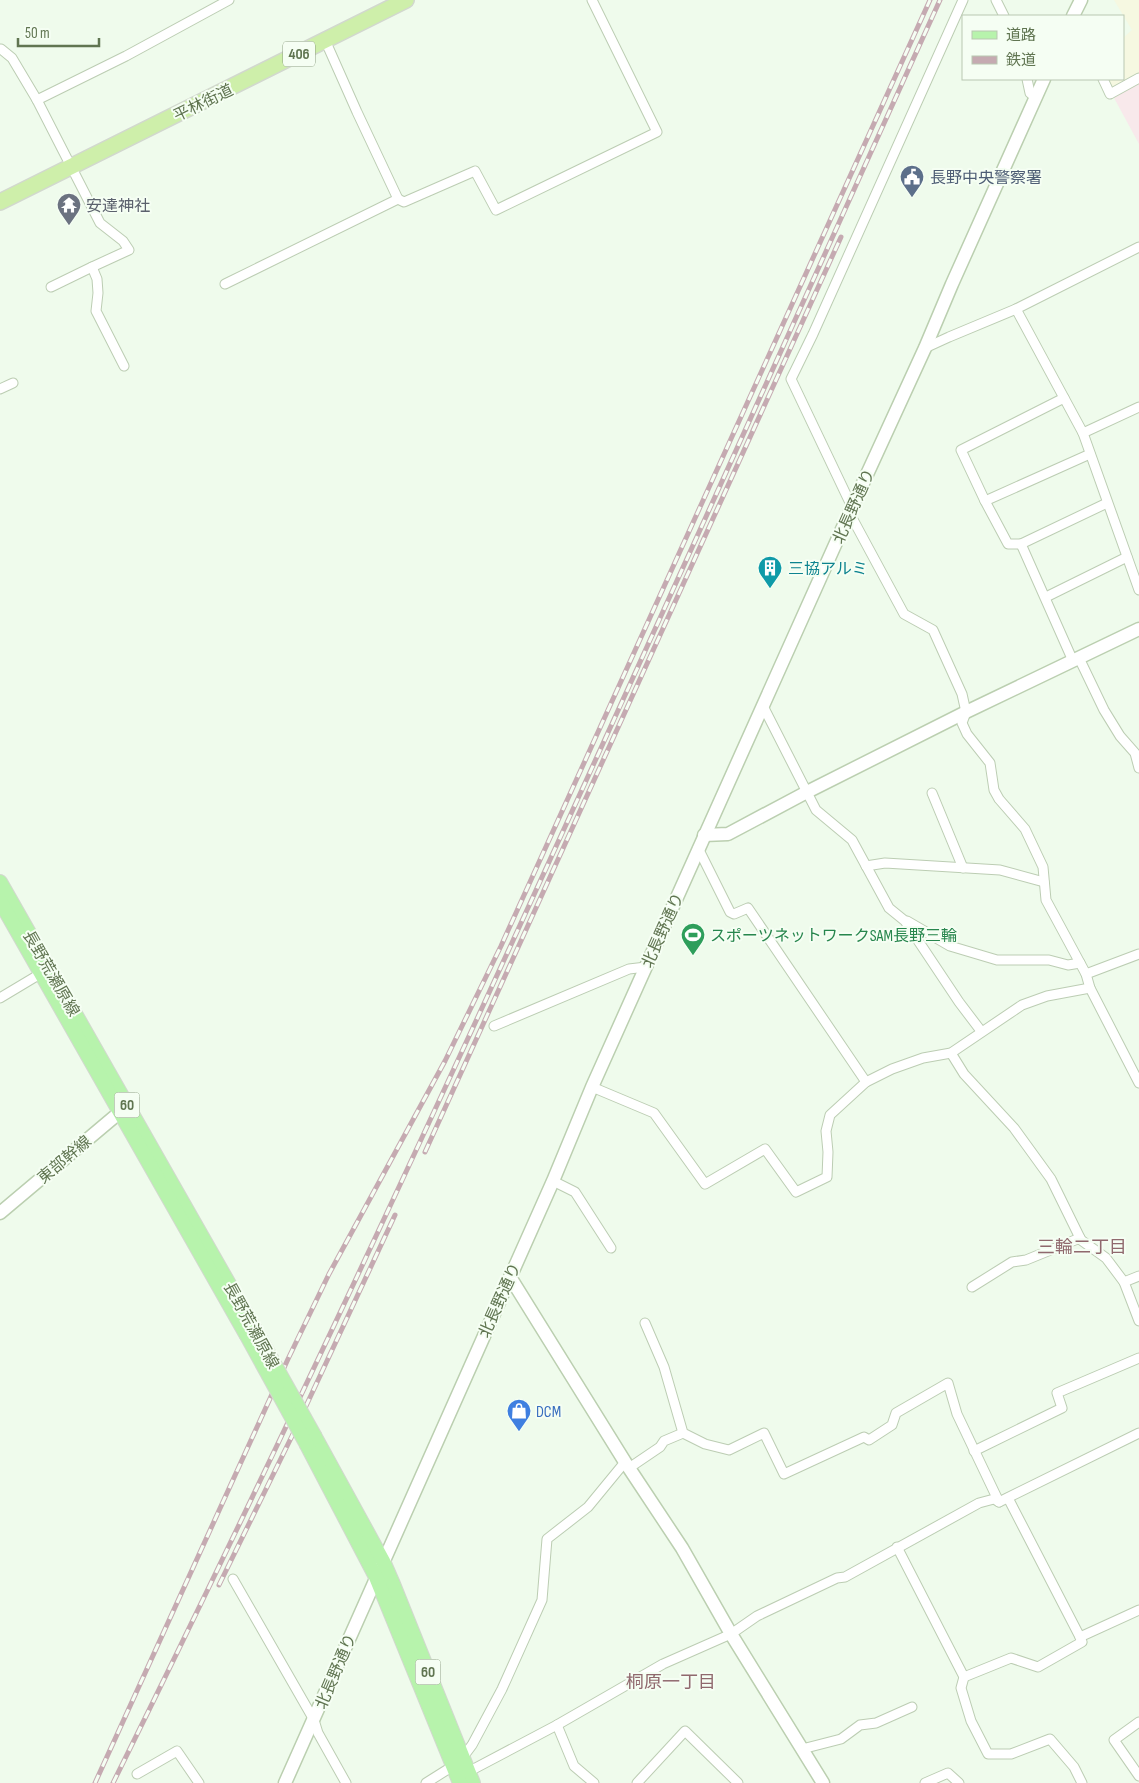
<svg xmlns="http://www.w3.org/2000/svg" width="1139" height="1783" viewBox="0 0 1139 1783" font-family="'Sofia Sans Condensed','Noto Sans JP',sans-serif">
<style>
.education{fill:#f8e9eb}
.medical{fill:#f6f8e1}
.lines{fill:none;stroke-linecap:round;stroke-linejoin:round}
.street-casing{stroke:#bccdb3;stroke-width:11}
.secondary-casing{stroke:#bbcfb0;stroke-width:15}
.primary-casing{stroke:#d2d8ce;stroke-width:16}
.highway-casing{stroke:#d2d8ce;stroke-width:18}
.street{stroke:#fff;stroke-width:9}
.secondary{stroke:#fff;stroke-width:12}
.primary{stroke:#b7f3ac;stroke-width:14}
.highway{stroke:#ceefaa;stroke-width:15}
.rail-casing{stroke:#c5aab1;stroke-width:5}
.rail{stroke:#f5fef3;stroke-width:3;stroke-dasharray:9;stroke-linecap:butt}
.primary-bridge-casing{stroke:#d2d8ce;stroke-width:16;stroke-linecap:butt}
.primary-bridge{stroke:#b7f3ac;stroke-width:14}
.labels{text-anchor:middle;stroke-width:4;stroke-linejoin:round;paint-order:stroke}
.shield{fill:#f5fef3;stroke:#8d9e82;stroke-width:1}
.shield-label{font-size:15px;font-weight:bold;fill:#607551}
.street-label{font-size:16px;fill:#607551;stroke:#f5fef3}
.service-label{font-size:16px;fill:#4e5e75;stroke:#f5fef3;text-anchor:start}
.worship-label{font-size:16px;fill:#5b616d;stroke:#f5fef3;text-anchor:start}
.culture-label{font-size:16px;fill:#0d838f;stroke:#f5fef3;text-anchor:start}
.leisure-label{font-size:16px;fill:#27864d;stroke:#f5fef3;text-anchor:start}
.shop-label{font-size:16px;fill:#366cbe;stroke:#f5fef3;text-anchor:start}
.neighbourhood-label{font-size:18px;fill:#90696e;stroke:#f5fef3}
</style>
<rect width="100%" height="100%" fill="#effbec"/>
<polygon class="education" points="1139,82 1139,144 1113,96"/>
<polygon class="medical" points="1114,0 1139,0 1139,75 1113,89 1107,79 1123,79 1123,38 1132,30"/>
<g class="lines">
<defs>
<g id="street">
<polyline points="996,0 1004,16"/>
<polyline points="1,49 12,58 37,100 100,223 123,241 129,250 92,267 97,279 98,293 96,311 124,366"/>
<polyline points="1027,79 1030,93 1036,98"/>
<polyline points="1103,79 1110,94 1139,78"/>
<polyline points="37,100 126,56 229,0"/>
<polyline points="398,199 404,202 475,171 496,210 657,132 592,0"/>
<polyline points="225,284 398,199 357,112 325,40"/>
<polyline points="51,287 92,267"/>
<polyline points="1016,309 1083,433 1139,590"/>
<polyline points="925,348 949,337 1016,309 1139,247"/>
<polyline points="0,389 13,383"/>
<polyline points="1083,433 1139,407"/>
<polyline points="985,501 1090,454"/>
<polyline points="852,507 791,379 813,334 963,0"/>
<polyline points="850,514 904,614 933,630 962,694 966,712 962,723 967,734 990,763 994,790 999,799 1025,829 1043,867 1046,900 1086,974 1090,988 1139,1083"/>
<polyline points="1021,544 1008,544 985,501 961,450 1064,398"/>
<polyline points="1046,597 1127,557"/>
<polyline points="1079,658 1104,710 1120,736 1135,753 1139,768"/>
<polyline points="1073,661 1021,544 1107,503"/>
<polyline points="763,706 816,810 852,840 889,908 905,921 959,1002 981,1031"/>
<polyline points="932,793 963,868"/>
<polyline points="698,848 730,912 734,914 748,908 866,1082"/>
<polyline points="866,866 885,863 1000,870 1044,882"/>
<polyline points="907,921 950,946 997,960 1049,960 1068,965 1080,963"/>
<polyline points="1086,974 1139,954"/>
<polyline points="0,998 45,971"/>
<polyline points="494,1026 629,969 646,967"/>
<polyline points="951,1053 964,1074 1014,1128 1051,1179 1081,1240 1106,1258 1124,1282 1139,1321"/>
<polyline points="592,1087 654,1113 705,1184 765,1149 796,1192 827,1177 828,1152 826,1131 830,1115 866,1082 892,1069 923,1058 951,1053 1022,1005 1047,996 1090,988"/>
<polyline points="553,1181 575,1192 611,1248"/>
<polyline points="1124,1282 1139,1276"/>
<polyline points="972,1287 1012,1262 1026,1260 1080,1238"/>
<polyline points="645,1323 664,1367 683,1433 705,1444 729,1450 764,1433 784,1474 864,1437 869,1440 892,1425 896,1413 948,1383 957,1414 999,1502"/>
<polyline points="974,1451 1062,1408 1057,1393 1139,1358"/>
<polyline points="629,1468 660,1447 664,1441 683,1433"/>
<polyline points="1008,1498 1080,1637 1139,1610"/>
<polyline points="897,1547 964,1677 1011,1658 1038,1667 1082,1642 1080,1637"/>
<polyline points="233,1579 314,1720 318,1733 346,1783"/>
<polyline points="964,1677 961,1688 971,1721 988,1754 1011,1754 1050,1739 1074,1767 1082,1783"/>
<polyline points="1139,1722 1114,1740 1139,1776"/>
<polyline points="557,1725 574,1766 594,1783"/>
<polyline points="802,1749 841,1739 860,1725 876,1723 912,1707"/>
<polyline points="468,1772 557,1725 663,1664 731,1634 757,1616 837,1578 845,1577 979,1503 994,1499 999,1502 1139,1433"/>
<polyline points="137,1774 177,1751 199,1783"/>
<polyline points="426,1783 453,1766 463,1757 472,1745 502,1689 542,1600 547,1539 588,1507 625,1462"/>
<polyline points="637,1783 685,1731 738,1783"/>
<polyline points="925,1783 948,1773 959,1783"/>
</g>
<g id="secondary">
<polyline points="1073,16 1081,0"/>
<polyline points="704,835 728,834 807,792 966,712 1139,629"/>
<polyline points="0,1213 126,1107"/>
<polyline points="510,1277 625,1462 682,1548 731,1634 823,1783"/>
<polyline points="285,1783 553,1181 592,1087 852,507 925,348 952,284 1044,79"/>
</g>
<g id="primary">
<polyline points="0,882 254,1328"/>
<polyline points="0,901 246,1334"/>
<polyline points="315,1437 383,1561 393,1584 473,1783"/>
<polyline points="307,1445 376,1577 460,1783"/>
</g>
<polyline id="highway" points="0,202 406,0"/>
</defs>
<use href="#street" class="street-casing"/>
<use href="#secondary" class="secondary-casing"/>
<use href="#primary" class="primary-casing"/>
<use href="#highway" class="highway-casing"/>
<use href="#street" class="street"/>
<use href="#secondary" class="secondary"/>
<use href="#primary" class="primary"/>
<use href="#highway" class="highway"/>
<defs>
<g id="rail">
<polyline points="425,1152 841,237"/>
<polyline points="219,1585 292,1436 395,1215"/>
<polyline points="95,1783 288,1359 329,1274 445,1061 501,946 930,0"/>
<path d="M113 1783C404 1196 669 596 940 0"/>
</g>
</defs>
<use href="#rail" class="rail-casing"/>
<use href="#rail" class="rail"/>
<defs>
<g id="primary-bridge">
<polyline points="254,1328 315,1437"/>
<polyline points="246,1334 307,1445"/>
</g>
</defs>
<use href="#primary-bridge" class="primary-bridge-casing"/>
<use href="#primary-bridge" class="primary-bridge"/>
</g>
<defs>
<symbol id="civic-pin" viewBox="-11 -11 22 30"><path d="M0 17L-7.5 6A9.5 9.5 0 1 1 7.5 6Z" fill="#5c6f8a" stroke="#f5fef3"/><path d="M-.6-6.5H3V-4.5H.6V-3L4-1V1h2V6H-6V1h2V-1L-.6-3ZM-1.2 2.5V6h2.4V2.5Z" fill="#fff"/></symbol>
<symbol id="temple-pin" viewBox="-11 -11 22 30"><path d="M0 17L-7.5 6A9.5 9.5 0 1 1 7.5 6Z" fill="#6b7280" stroke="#f5fef3"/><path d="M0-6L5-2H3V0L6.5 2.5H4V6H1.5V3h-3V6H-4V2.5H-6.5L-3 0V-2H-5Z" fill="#fff"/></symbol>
<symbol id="building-pin" viewBox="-11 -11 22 30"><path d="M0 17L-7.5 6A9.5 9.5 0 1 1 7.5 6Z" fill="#0f9aa8" stroke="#f5fef3"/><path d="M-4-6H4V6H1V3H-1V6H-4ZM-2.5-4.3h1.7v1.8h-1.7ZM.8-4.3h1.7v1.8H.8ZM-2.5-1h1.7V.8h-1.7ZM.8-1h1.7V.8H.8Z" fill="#fff"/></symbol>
<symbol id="stadium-pin" viewBox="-11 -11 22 30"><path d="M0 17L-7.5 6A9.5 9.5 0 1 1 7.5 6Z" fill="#2e9e5b" stroke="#f5fef3"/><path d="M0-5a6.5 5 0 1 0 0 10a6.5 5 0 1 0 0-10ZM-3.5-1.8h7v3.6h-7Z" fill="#fff"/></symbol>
<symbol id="shop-pin" viewBox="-11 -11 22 30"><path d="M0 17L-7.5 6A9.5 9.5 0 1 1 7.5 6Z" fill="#3f7fe0" stroke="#f5fef3"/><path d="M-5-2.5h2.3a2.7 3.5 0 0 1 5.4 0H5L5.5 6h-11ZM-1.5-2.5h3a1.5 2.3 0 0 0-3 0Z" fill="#fff"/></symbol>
</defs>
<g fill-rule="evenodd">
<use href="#civic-pin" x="898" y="163" width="28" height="38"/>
<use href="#temple-pin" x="55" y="191" width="28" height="38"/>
<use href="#building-pin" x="756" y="554" width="28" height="38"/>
<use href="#stadium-pin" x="679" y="921" width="28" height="38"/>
<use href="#shop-pin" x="505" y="1397" width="28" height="38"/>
</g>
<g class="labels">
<g class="shield">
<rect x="283" y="41.5" width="32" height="25" rx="4"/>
<rect x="114.5" y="1092.5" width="25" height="25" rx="4"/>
<rect x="415.5" y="1659.5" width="25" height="25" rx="4"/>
</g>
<g class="shield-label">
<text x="299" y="59">406</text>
<text x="127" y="1110">60</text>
<text x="428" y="1677">60</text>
</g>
<g class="street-label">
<text transform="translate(203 102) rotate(-26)" y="6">平林街道</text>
<text transform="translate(853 506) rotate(-66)" y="6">北長野通り</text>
<text transform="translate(662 930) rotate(-66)" y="6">北長野通り</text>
<text transform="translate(52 973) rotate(60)" y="6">長野荒瀬原線</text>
<text transform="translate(64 1159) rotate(-40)" y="6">東部幹線</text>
<text transform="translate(499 1300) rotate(-66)" y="6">北長野通り</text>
<text transform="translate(252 1325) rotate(61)" y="6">長野荒瀬原線</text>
<text transform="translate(335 1671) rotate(-67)" y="6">北長野通り</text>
</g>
<g class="service-label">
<text x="930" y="183">長野中央警察署</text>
</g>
<g class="worship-label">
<text x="86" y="211">安達神社</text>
</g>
<g class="culture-label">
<text x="788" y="574">三協アルミ</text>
</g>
<g class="leisure-label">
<text x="710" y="941">スポーツネットワークSAM長野三輪</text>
</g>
<g class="shop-label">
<text x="536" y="1417">DCM</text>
</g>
<g class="neighbourhood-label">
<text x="1082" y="1253">三輪二丁目</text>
<text x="671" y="1688">桐原一丁目</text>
</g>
</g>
<rect x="962" y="15" width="162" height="65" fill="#f5fef3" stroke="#b9c7b2"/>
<rect x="972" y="31" width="25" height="8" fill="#b7f3ac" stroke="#b9c7b2"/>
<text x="1006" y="40" font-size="15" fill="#607551">道路</text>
<rect x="972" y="56" width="25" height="8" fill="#c5aab1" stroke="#b9c7b2"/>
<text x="1006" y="65" font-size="15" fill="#607551">鉄道</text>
<path d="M18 38v8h81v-8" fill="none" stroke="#607551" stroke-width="2.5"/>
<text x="25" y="38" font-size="15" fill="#607551" stroke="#f5fef3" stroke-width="4" paint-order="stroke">50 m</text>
</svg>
